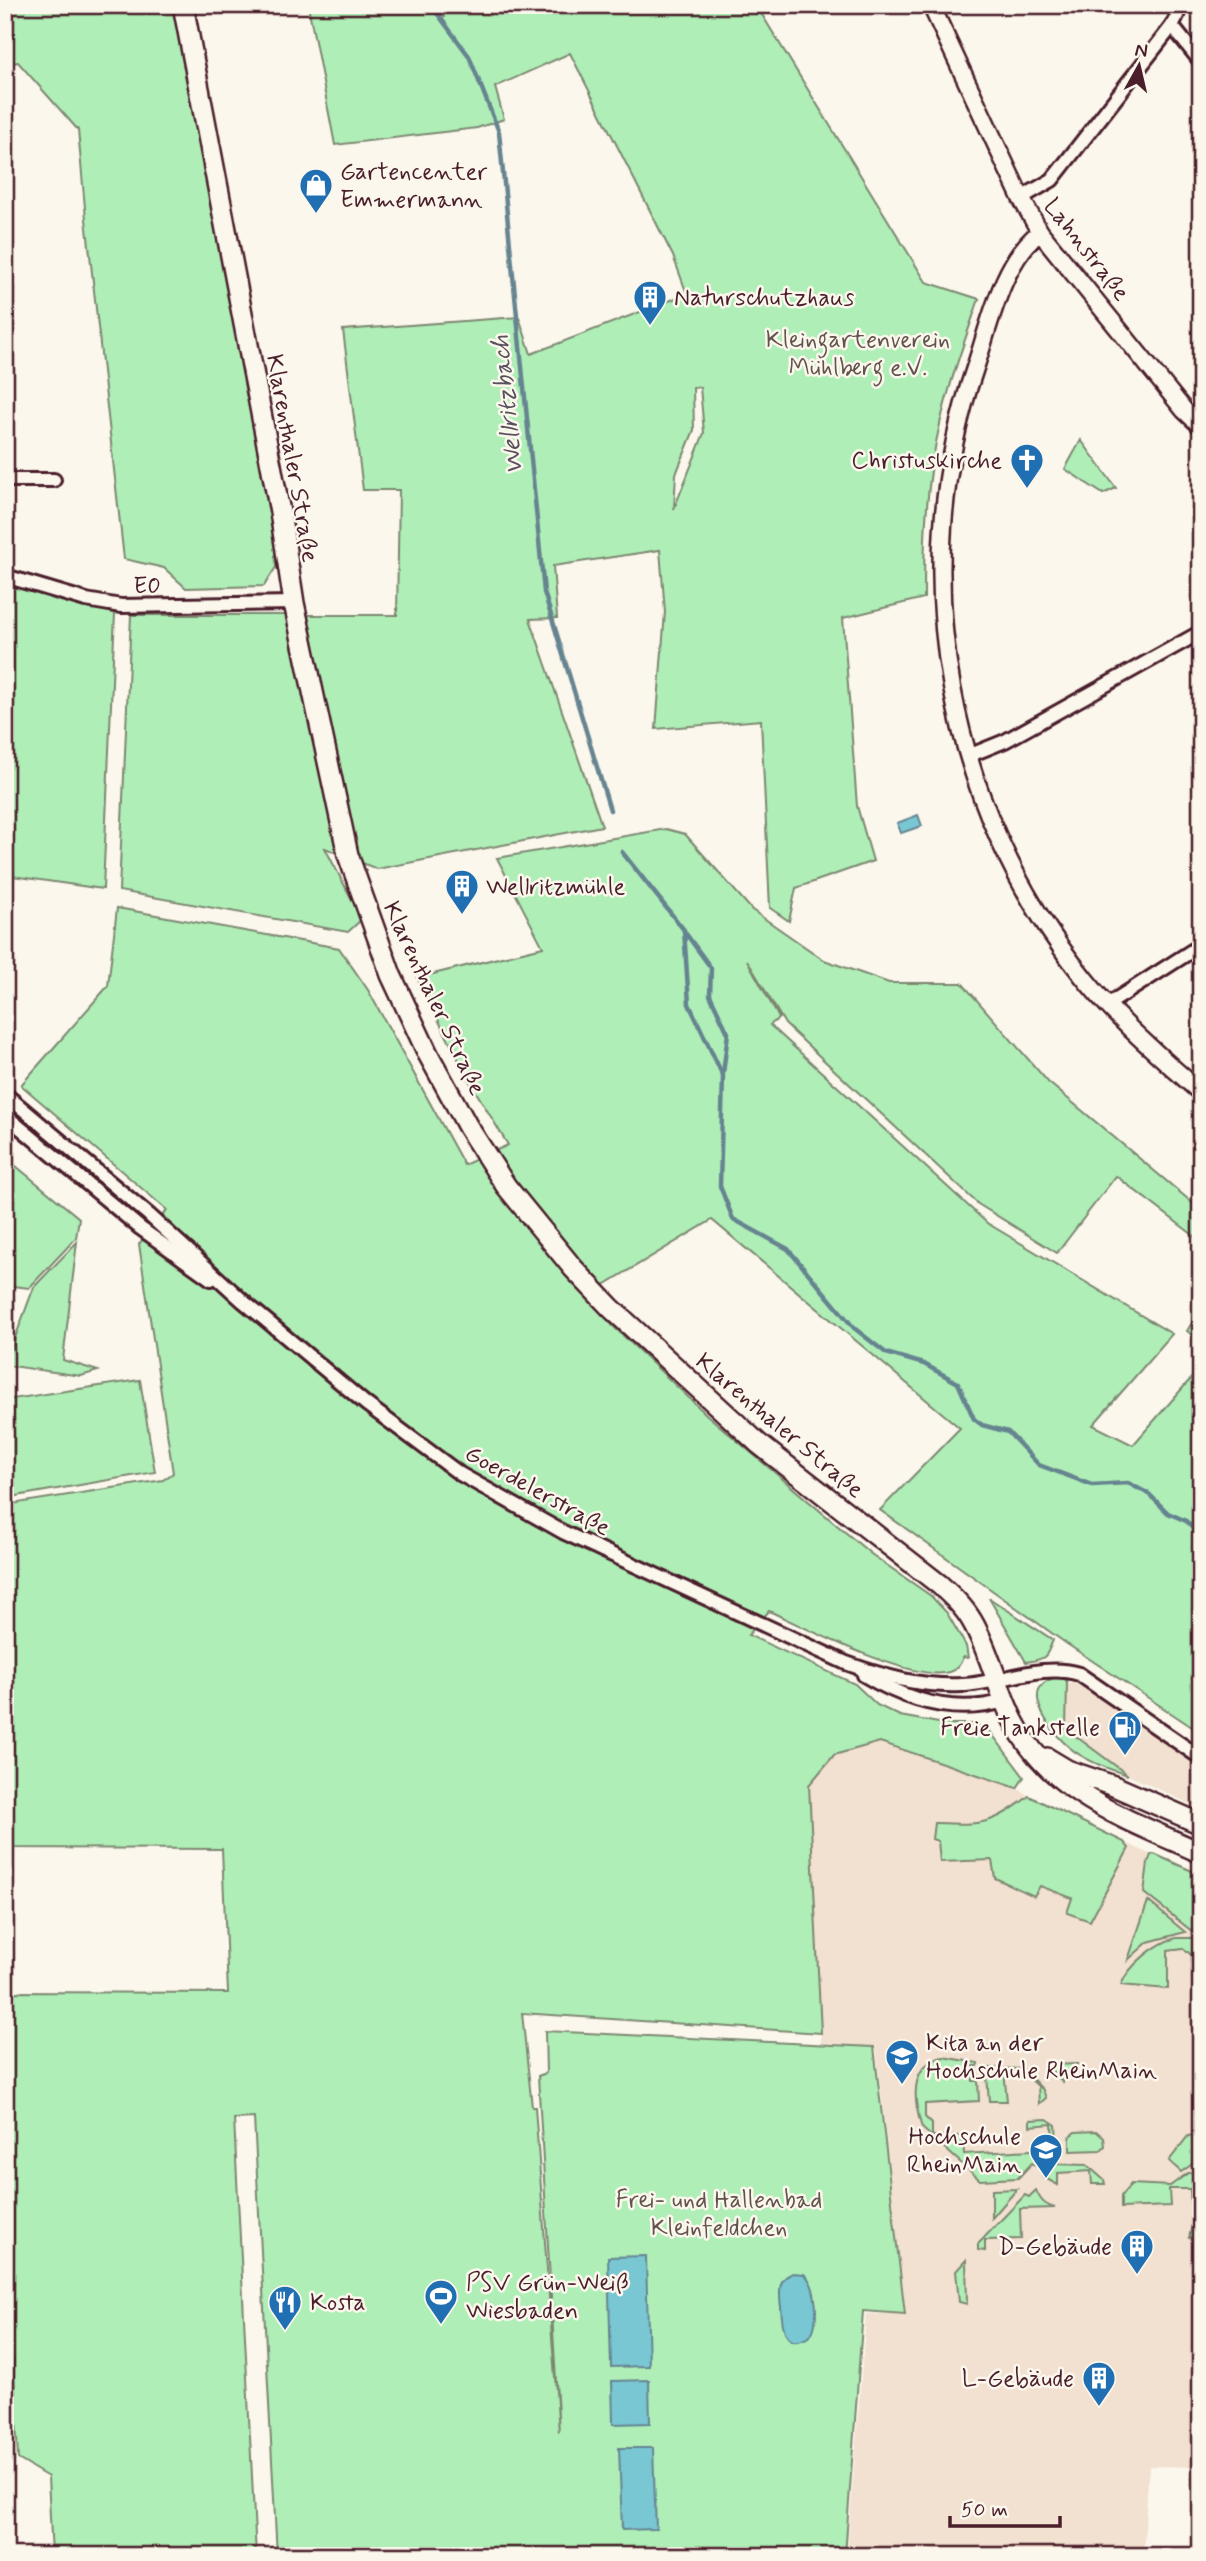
<svg xmlns="http://www.w3.org/2000/svg" width="1206" height="2561" viewBox="0 0 1206 2561" font-family="Mynerve,sans-serif">
<style>
.built{fill:#f2e0d0}
.green{fill:#afefb7;stroke:#7c8771;stroke-width:2;fill-rule:evenodd}
.water{fill:#78c7d3;stroke:#668490;stroke-width:2}
.lines{fill:none;stroke-linecap:round;stroke-linejoin:round}
.stream{stroke:#668490;stroke-width:4.5}
.minor-casing{stroke:#4a1f2b;stroke-width:18}
.tertiary-casing{stroke:#4a1f2b;stroke-width:21}
.secondary-casing{stroke:#4a1f2b;stroke-width:24}
.minor{stroke:#fbf7ec;stroke-width:12}
.tertiary{stroke:#fbf7ec;stroke-width:16}
.secondary{stroke:#fbf7ec;stroke-width:19}
.labels{text-anchor:middle;stroke-width:5;stroke-linejoin:round;paint-order:stroke}
.poi-label{font-size:24px;fill:#4a1f2b;stroke:#fbf7ec;text-anchor:start}
.street-label{font-size:24px;fill:#4a1f2b;stroke:#fbf7ec}
.park-label{font-size:24px;fill:#63534e;stroke:#fbf7ec}
.water-label{font-size:26px;font-style:italic;fill:#58515d;stroke:#fbf7ec}
</style>
<rect width="100%" height="100%" fill="#fbf7ec"/>
<filter id="ink" filterUnits="userSpaceOnUse"><feTurbulence type="fractalNoise" baseFrequency=".0143" numOctaves="2"/><feDisplacementMap in="SourceGraphic" scale="14" xChannelSelector="R" yChannelSelector="G"/><feConvolveMatrix kernelMatrix="1 2 1 2 8 2 1 2 1" color-interpolation-filters="sRGB"/></filter>
<g filter="url(#ink)">
<g class="built">
<polygon points="1067,1683 1075,1683 1096,1696 1201,1768 1201,1809 1128,1775 1066,1729"/>
<polygon points="880,1742 1017,1788 1029,1796 1151,1855 1154,1854 1201,1875 1201,2467 1149,2466 1143,2556 847,2556 866,2314 906,2314 876,2046 821,2043 809,1785 834,1755"/>
</g>
<g class="green">
<polygon points="5,5 174,5 273,521 276,567 264,586 186,588 164,568 124,559 86,219 78,130 18,62 5,64"/>
<path d="M308 5H430L441 19 444 17 435 5H756L926 282 979 299C961 351 942 403 933 459 925 505 924 551 924 598L843 618 857 806 873 861 796 888 789 921 770 908 761 720 656 729 665 612 660 550 553 566 557 618 530 619 602 826 377 869 325 848 362 919 348 932 119 891 131 615H397L399 490H363L343 330 519 317 531 354 687 294 673 256 570 53 495 87 504 119 477 128 335 145ZM700 387 704 433 674 509 676 474 694 430 693 388Z"/>
<polygon points="1081,440 1116,488 1103,494 1065,469"/>
<polygon points="5,581 115,613 103,889 5,875"/>
<path d="M666 829 685 834 752 910 824 960 889 983H962L1048 1082 1201 1210V1241L1116 1176 1057 1253 978 1204 785 1024 747 960 779 1018 770 1025 987 1223 1172 1334 1093 1425 1133 1445 1201 1367V1733L1067 1644 880 1510 960 1428 712 1220 586 1296 613 1326 707 1415 871 1554 931 1596 947 1613 966 1646 968 1658 963 1657C961 1664 956 1670 949 1672 913 1683 804 1627 769 1611L748 1635 855 1684 877 1705 900 1716 944 1724H974L989 1730 1024 1777 1017 1788 880 1742 834 1755 809 1785 821 2033 522 2013 532 2107H535L559 2432 538 2076 546 2073 545 2031 874 2047 905 2314 863 2311 845 2556H277L254 2118 234 2119 256 2556H52L48 2477 18 2459 13 2358 5 2355V1992L228 1993 222 1849 5 1848V1505L163 1480 173 1473 139 1244 167 1210 21 1085 108 986 117 908 339 948 368 990 464 1165 508 1145 470 1082 417 978 543 947 497 858Z"/>
<polygon points="5,1157 79,1218 76,1238 29,1288 5,1285"/>
<polygon points="77,1242 63,1360 98,1371 81,1376 5,1365 34,1287"/>
<polygon points="1201,1308 1201,1341 1187,1331"/>
<polygon points="140,1380 155,1472 5,1498 5,1400"/>
<path d="M989 1598 1053 1640C1046 1658 1046 1659 1026 1662Z"/>
<path d="M1065 1677 1067 1683 1066 1729 1128 1775C1108 1769 1085 1761 1069 1747 1048 1730 1013 1679 1065 1677Z"/>
<path d="M1029 1796 1124 1842 1129 1848 1090 1921 1067 1913 1072 1898 1040 1886 1034 1896 995 1878 992 1860 940 1862 938 1841 932 1839 934 1823C981 1825 992 1826 1029 1796Z"/>
<polygon points="1154,1854 1201,1875 1201,1932 1193,1932 1144,1893 1148,1863 1151,1855"/>
<polygon points="1148,1901 1185,1932 1148,1942 1128,1960"/>
<path d="M1176 1938H1201V1969L1200 1962 1183 1948 1168 1950V1989L1121 1985C1129 1965 1156 1943 1176 1938Z"/>
<path d="M943 2057 978 2063V2066H973V2081H978L979 2101 925 2104V2117L932 2124V2136H963L964 2154 1048 2149 1053 2143 1052 2124 1030 2126V2120L1047 2119 1056 2125 1057 2143 1036 2166 1032 2163 1018 2178 980 2180 922 2128C913 2101 909 2064 943 2057Z"/>
<polygon points="1077,2064 1076,2068 1063,2082 1049,2068 1050,2065"/>
<polygon points="990,2068 1023,2069 1043,2090 1046,2098 1039,2104 1038,2086 1020,2070 1004,2071 1007,2101 989,2101 987,2075"/>
<polygon points="1096,2131 1104,2138 1105,2146 1101,2150 1070,2151 1070,2136 1075,2132"/>
<polygon points="1195,2135 1201,2140 1201,2158 1181,2172 1169,2161 1188,2136"/>
<polygon points="1051,2164 1087,2165 1104,2180 1105,2184 1092,2184 1091,2171 1058,2173 1058,2185 1043,2177"/>
<polygon points="1201,2172 1201,2237 1189,2238 1192,2225 1190,2189 1169,2189 1170,2206 1121,2208 1121,2196 1131,2184 1170,2186 1188,2173"/>
<polygon points="1017,2189 992,2218 992,2190"/>
<path d="M1036 2190C1040 2200 1044 2205 1055 2208L1020 2209 1021 2239 985 2240V2251L978 2250V2244L1025 2195 1029 2197Z"/>
<polygon points="966,2260 967,2304 959,2302 956,2271"/>
</g>
<g class="water">
<polygon points="918,815 922,826 901,833 897,823"/>
<polygon points="646,2256 649,2366 611,2367 608,2257"/>
<path d="M793 2273 804 2274C817 2284 820 2324 810 2336 784 2353 782 2325 781 2307 780 2300 779 2291 781 2284 783 2278 787 2276 793 2273Z"/>
<polygon points="649,2380 650,2423 613,2424 612,2381"/>
<polygon points="619,2448 653,2448 656,2529 622,2530"/>
</g>
<g class="lines">
<g class="stream">
<polyline points="431,5 469,56 499,132 544,592 610,810"/>
<polyline points="622,852 684,930 689,1004 723,1076 720,1186 733,1219 788,1249 854,1328 886,1353 924,1364 958,1383 974,1419 982,1425 1008,1432 1039,1465 1092,1485 1128,1483 1149,1494 1168,1513 1186,1521 1201,1537"/>
<polyline points="684,931 711,968 710,995 728,1033 723,1074"/>
</g>
<defs>
<g id="minor">
<polyline points="1172,26 1201,62"/>
<polyline points="1021,198 1052,180 1172,26 1182,5"/>
<polyline points="5,480 54,480"/>
<polyline points="5,576 86,600 121,606 294,603"/>
<polyline points="968,756 1005,741 1201,632"/>
<polyline points="1107,1005 1201,945"/>
<path d="M5 1094 149 1215 243 1301 366 1404 460 1474 563 1532 846 1663C884 1677 922 1687 962 1685 1000 1684 1041 1662 1079 1674L1201 1758"/>
<polyline points="5,1115 140,1228 211,1279"/>
<path d="M864 1675C906 1700 955 1716 1004 1701"/>
</g>
<g id="tertiary">
<polyline points="931,5 1021,198 1040,232 1184,410 1201,426"/>
<path d="M1040 232C1002 261 990 324 975 368 904 574 948 809 1084 978 1118 1021 1160 1056 1201 1093"/>
</g>
<g id="secondary">
<path d="M183 5 280 512 294 603 348 855 391 975 428 1054 468 1127 506 1186 573 1268 611 1308 759 1444 940 1585C952 1596 964 1607 972 1621 990 1652 997 1688 1013 1720 1051 1795 1129 1820 1201 1853"/>
<polyline points="1047,1758 1067,1770 1114,1786 1201,1824"/>
</g>
</defs>
<use href="#minor" class="minor-casing"/>
<use href="#tertiary" class="tertiary-casing"/>
<use href="#secondary" class="secondary-casing"/>
<use href="#minor" class="minor"/>
<use href="#tertiary" class="tertiary"/>
<use href="#secondary" class="secondary"/>
</g>
</g>
<defs>
<symbol id="shop-pin" viewBox="-11 -11 22 30"><path d="M0 17L-7.5 6A9.5 9.5 0 1 1 7.5 6Z" fill="#1f6fb2" stroke="#fbf7ec"/><path d="M-5-2.5h2.3a2.7 3.5 0 0 1 5.4 0H5L5.5 6h-11ZM-1.5-2.5h3a1.5 2.3 0 0 0-3 0Z" fill="#fff"/></symbol>
<symbol id="building-pin" viewBox="-11 -11 22 30"><path d="M0 17L-7.5 6A9.5 9.5 0 1 1 7.5 6Z" fill="#1f6fb2" stroke="#fbf7ec"/><path d="M-4-6H4V6H1V3H-1V6H-4ZM-2.5-4.3h1.7v1.8h-1.7ZM.8-4.3h1.7v1.8H.8ZM-2.5-1h1.7V.8h-1.7ZM.8-1h1.7V.8H.8Z" fill="#fff"/></symbol>
<symbol id="church-pin" viewBox="-11 -11 22 30"><path d="M0 17L-7.5 6A9.5 9.5 0 1 1 7.5 6Z" fill="#1f6fb2" stroke="#fbf7ec"/><path d="M-1.2-6h2.4v3.5h3.3v2.4h-3.3V6h-2.4V-.1h-3.3v-2.4h3.3Z" fill="#fff"/></symbol>
<symbol id="fuel-pin" viewBox="-11 -11 22 30"><path d="M0 17L-7.5 6A9.5 9.5 0 1 1 7.5 6Z" fill="#1f6fb2" stroke="#fbf7ec"/><path d="M-5.5-6h7V0h2V4h1.3V-2.5L3-4.5l.8-.8L6-3V5H2.5V1h-1V6h-7ZM-4.2-4.7v3.2H.2V-4.7Z" fill="#fff"/></symbol>
<symbol id="school-pin" viewBox="-11 -11 22 30"><path d="M0 17L-7.5 6A9.5 9.5 0 1 1 7.5 6Z" fill="#1f6fb2" stroke="#fbf7ec"/><path d="M0-5L7-2L0 1L-7-2ZM-4 1L0 2.5L4 1V4Q0 6-4 4Z" fill="#fff"/></symbol>
<symbol id="university-pin" viewBox="-11 -11 22 30"><path d="M0 17L-7.5 6A9.5 9.5 0 1 1 7.5 6Z" fill="#1f6fb2" stroke="#fbf7ec"/><path d="M0-5L7-2L0 1L-7-2ZM-4 1L0 2.5L4 1V4Q0 6-4 4Z" fill="#fff"/></symbol>
<symbol id="stadium-pin" viewBox="-11 -11 22 30"><path d="M0 17L-7.5 6A9.5 9.5 0 1 1 7.5 6Z" fill="#1f6fb2" stroke="#fbf7ec"/><path d="M0-5a6.5 5 0 1 0 0 10a6.5 5 0 1 0 0-10ZM-3.5-1.8h7v3.6h-7Z" fill="#fff"/></symbol>
<symbol id="restaurant-pin" viewBox="-11 -11 22 30"><path d="M0 17L-7.5 6A9.5 9.5 0 1 1 7.5 6Z" fill="#1f6fb2" stroke="#fbf7ec"/><path d="M-5-6h1v4h1v-4h1v4h1v-4h1v5L-1.5 .5V6h-2V.5L-5-1ZM5-6V6H3V1.5H1.5Q1.5-4 5-6Z" fill="#fff"/></symbol>
</defs>
<g fill-rule="evenodd">
<use href="#shop-pin" x="297" y="166" width="38" height="52"/>
<use href="#building-pin" x="631" y="278" width="38" height="52"/>
<use href="#church-pin" x="1008" y="441" width="38" height="52"/>
<use href="#building-pin" x="443" y="867" width="38" height="52"/>
<use href="#fuel-pin" x="1106" y="1708" width="38" height="52"/>
<use href="#school-pin" x="883" y="2037" width="38" height="52"/>
<use href="#university-pin" x="1027" y="2131" width="38" height="52"/>
<use href="#building-pin" x="1118" y="2227" width="38" height="52"/>
<use href="#stadium-pin" x="422" y="2277" width="38" height="52"/>
<use href="#restaurant-pin" x="266" y="2283" width="38" height="52"/>
<use href="#building-pin" x="1080" y="2359" width="38" height="52"/>
</g>
<g class="labels">
<g class="poi-label">
<text x="340" y="179">Gartencenter<tspan x="340" dy="28">Emmermann</tspan></text>
<text x="674" y="305">Naturschutzhaus</text>
<text x="1002" y="468" text-anchor="end">Christuskirche</text>
<text x="486" y="894">Wellritzmühle</text>
<text x="1100" y="1735" text-anchor="end">Freie Tankstelle</text>
<text x="926" y="2050">Kita an der<tspan x="926" dy="28">Hochschule RheinMain</tspan></text>
<text x="1021" y="2144" text-anchor="end">Hochschule<tspan x="1021" dy="28">RheinMain</tspan></text>
<text x="1112" y="2254" text-anchor="end">D-Gebäude</text>
<text x="466" y="2290">PSV Grün-Weiß<tspan x="466" dy="28">Wiesbaden</tspan></text>
<text x="310" y="2310">Kosta</text>
<text x="1074" y="2386" text-anchor="end">L-Gebäude</text>
</g>
<g class="street-label">
<text transform="translate(1087 249) rotate(52)" y="8">Lahnstraße</text>
<text transform="translate(293 458) rotate(80)" y="8">Klarenthaler Straße</text>
<text transform="translate(147 585) rotate(-1)" y="8">E0</text>
<text transform="translate(435 998) rotate(65)" y="8">Klarenthaler Straße</text>
<text transform="translate(780 1425) rotate(40)" y="8">Klarenthaler Straße</text>
<text transform="translate(538 1490) rotate(29)" y="8">Goerdelerstraße</text>
</g>
<g class="park-label">
<text x="858" y="347">Kleingartenverein<tspan x="858" dy="28">Mühlberg e.V.</tspan></text>
<text x="719" y="2207">Frei- und Hallenbad<tspan x="719" dy="28">Kleinfeldchen</tspan></text>
</g>
<g class="water-label">
<text transform="translate(506 405) rotate(-96)" y="9">Wellritzbach</text>
</g>
</g>
<rect width="1206" height="2561" fill="none" stroke="#fbf7ec" stroke-width="28"/>
<rect x="14" y="14" width="1178" height="2533" fill="none" stroke="#4a1f2b" stroke-width="2.5" filter="url(#ink)"/>
<g transform="translate(1139 66) rotate(8)" stroke="#fbf7ec" stroke-width="5" paint-order="stroke">
<path d="M0-5L12 26L0 18L-12 26Z" fill="#4a1f2b"/>
<text y="-10" font-size="19" font-weight="bold" text-anchor="middle" fill="#4a1f2b">N</text>
</g>
<path d="M950 2516v10h110v-10" fill="none" stroke="#4a1f2b" stroke-width="3.5"/>
<text x="961" y="2516" font-size="21" fill="#4a1f2b" stroke="#fbf7ec" stroke-width="5" paint-order="stroke">50 m</text>
</svg>
